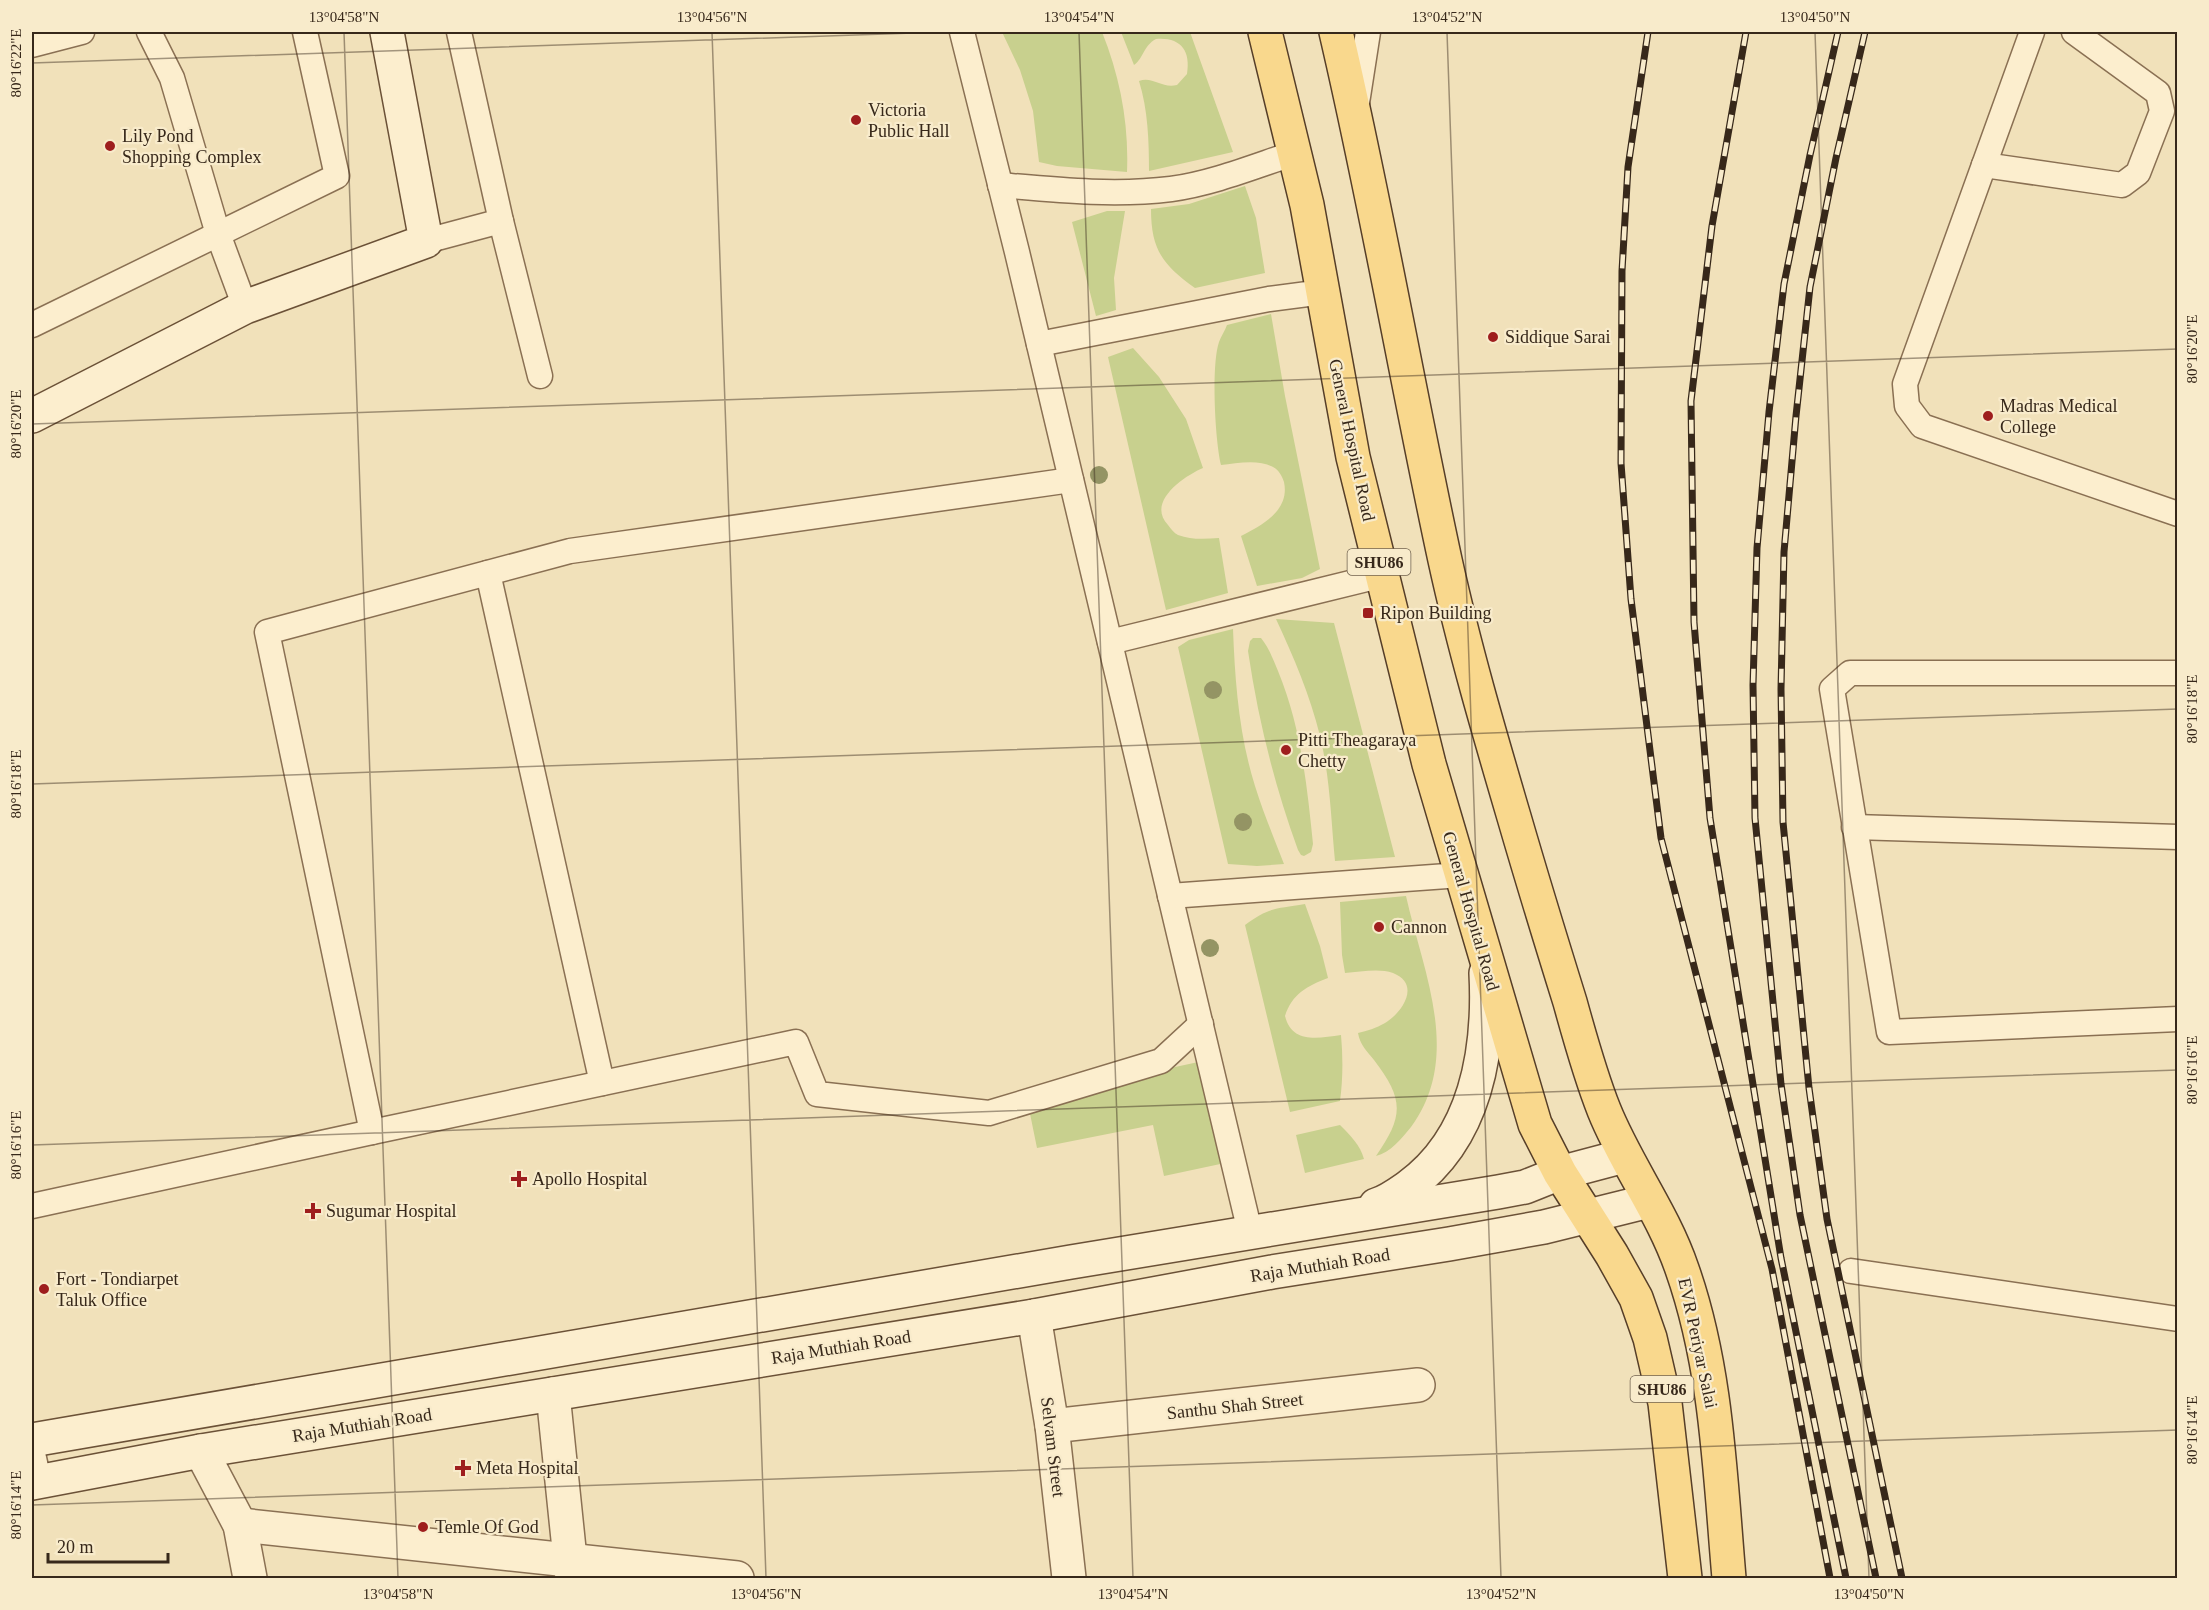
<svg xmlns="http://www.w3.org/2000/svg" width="2209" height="1610" viewBox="0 0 2209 1610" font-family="Georgia,serif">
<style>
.green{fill:#c8d08e}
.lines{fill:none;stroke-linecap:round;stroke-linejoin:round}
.lane-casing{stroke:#8a7053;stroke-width:27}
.street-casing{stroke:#8a7053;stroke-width:36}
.secondary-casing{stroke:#6b5137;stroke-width:36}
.primary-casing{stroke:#563e28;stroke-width:36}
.lane{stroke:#fceece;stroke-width:24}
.street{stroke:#fceece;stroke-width:33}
.secondary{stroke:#fceece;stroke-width:33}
.primary{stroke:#f9d88d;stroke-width:33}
.rail-casing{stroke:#37281a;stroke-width:7}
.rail{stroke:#f8ebcb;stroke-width:4.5;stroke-dasharray:14;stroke-linecap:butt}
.tree{fill:#949464}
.ticks{fill:none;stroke:#37281a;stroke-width:1.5;stroke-opacity:0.45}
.poi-dot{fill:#9e1e1e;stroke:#f8ebcb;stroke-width:2}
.labels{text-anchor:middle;stroke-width:4.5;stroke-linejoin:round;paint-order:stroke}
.shield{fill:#f8ebcb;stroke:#71624f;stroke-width:1.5}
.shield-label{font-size:16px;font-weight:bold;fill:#37281a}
.poi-label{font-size:18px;fill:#37281a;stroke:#f8ebcb;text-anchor:start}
.street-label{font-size:18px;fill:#37281a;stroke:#f8ebcb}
.neatline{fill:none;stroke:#37281a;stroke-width:2}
.ticks-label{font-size:15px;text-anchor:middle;fill:#37281a}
</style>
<rect width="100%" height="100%" fill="#f1e1ba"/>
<g class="green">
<path d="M1002 32H1102C1120 77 1129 123 1127 172L1057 166 1039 162 1033 111 1020 70Z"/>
<path d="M1121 32H1190L1233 152 1149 171C1149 141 1148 110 1139 81 1153 76 1162 89 1177 85L1187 74C1191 50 1180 37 1156 39 1143 46 1144 58 1134 65Z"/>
<path d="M1245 186 1256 218 1265 273 1195 288C1163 265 1151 250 1151 209L1189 204Z"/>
<polygon points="1107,211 1125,211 1114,278 1116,310 1096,316 1072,222"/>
<path d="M1271 314 1285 396 1320 569 1302 578 1257 586 1241 536C1263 525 1290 510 1284 482 1282 476 1279 470 1273 467 1259 459 1237 463 1221 465 1215 440 1211 366 1219 342 1221 336 1225 331 1227 325Z"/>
<path d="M1133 348 1159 377 1186 419 1203 468C1184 476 1146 502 1168 525 1171 529 1174 533 1178 535 1191 540 1205 539 1219 538L1228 593 1166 610 1108 357Z"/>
<path d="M1276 619 1334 623 1395 857 1335 861C1331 819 1330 777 1320 736 1310 695 1294 658 1276 619Z"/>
<path d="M1233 629C1235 682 1239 735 1255 786 1263 812 1274 838 1284 864L1257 866 1228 864 1178 647 1189 640Z"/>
<path d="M1253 638H1261C1269 648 1273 659 1278 671 1301 727 1307 785 1313 844L1311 852 1304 856 1301 855 1298 850C1274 784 1258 719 1248 651L1250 641Z"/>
<path d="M1406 896C1423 972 1463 1056 1411 1127 1402 1138 1390 1153 1376 1156 1404 1116 1404 1099 1374 1060 1367 1051 1360 1045 1358 1033 1367 1031 1376 1028 1385 1023 1403 1012 1421 984 1393 973 1379 968 1360 972 1345 973L1342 955 1340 902Z"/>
<path d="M1305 904 1320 946 1328 978C1307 986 1292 994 1285 1016 1292 1044 1318 1038 1341 1035 1343 1057 1343 1079 1340 1101L1290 1112 1245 925C1269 907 1276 909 1305 904Z"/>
<polygon points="1203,1061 1225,1163 1164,1176 1153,1125 1037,1148 1027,1099"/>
<path d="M1340 1125C1351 1136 1360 1145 1364 1159L1305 1173 1296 1135Z"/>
</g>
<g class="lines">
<defs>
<g id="lane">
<polyline points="149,32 172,78 218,234 245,307"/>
<polyline points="459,32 501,221 540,376"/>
<polyline points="962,32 1017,252 1250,1232"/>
<polyline points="2032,32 1905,384 1907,406 1922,426 2178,514"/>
<polyline points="32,45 82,32"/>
<polyline points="1357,103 1368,32"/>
<polyline points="1984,165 2122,185 2138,173 2162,111 2158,93 2074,32"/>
<path d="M1000 185C1057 190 1114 196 1171 189 1214 183 1255 166 1295 153"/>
<polyline points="426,241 501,221"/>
<polyline points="32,325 337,176 305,32"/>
<polyline points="1039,344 1269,299 1323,292"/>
<polyline points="1071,480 570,551 267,632 372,1132 796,1042 817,1094 989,1113 1161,1061 1201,1024"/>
<polyline points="488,573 602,1083"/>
<polyline points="1110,642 1383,575"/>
<polyline points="2178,673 1850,673 1832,689 1889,1032 2178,1019"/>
<polyline points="1854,827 2178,837"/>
<polyline points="1170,896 1461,875"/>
<polyline points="32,1206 372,1132"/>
<polyline points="1851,1271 2178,1319"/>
<polyline points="32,1449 39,1481"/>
</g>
<g id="street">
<polyline points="1034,1316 1052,1426 1069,1578"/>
<polyline points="553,1394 572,1578"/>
<polyline points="1052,1426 1418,1385"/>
<polyline points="201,1451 240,1525 250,1578"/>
<polyline points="240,1525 737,1578"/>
</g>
<g id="secondary">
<polyline points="32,416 245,307 426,241 387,32"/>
<path d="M1376 1205C1387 1202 1398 1194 1408 1187 1476 1138 1490 1051 1486 973"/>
<polyline points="32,1440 1071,1262 1498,1192 1525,1187 1560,1173 1624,1156"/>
<polyline points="32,1483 201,1451 1034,1316 1272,1272 1449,1244 1544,1227 1649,1201"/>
</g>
<g id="primary">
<polyline points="1265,32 1307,205 1353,457 1429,764 1535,1124 1560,1173 1612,1255 1636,1298 1650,1338 1665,1403 1685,1578"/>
<path d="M1336 32C1377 207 1407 384 1445 560 1464 647 1489 732 1514 817 1532 879 1551 941 1570 1002 1580 1038 1590 1075 1604 1110 1626 1165 1663 1213 1682 1269 1717 1368 1720 1475 1729 1578"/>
</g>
</defs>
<use href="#lane" class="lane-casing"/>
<use href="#street" class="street-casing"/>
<use href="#secondary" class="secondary-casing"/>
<use href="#primary" class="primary-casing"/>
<use href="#lane" class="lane"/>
<use href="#street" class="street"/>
<use href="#secondary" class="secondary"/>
<use href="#primary" class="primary"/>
<defs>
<g id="rail">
<polyline points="1648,32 1628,167 1622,271 1621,463 1631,599 1661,838 1772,1269 1830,1578"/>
<polyline points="1746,32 1712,226 1691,401 1694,622 1710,818 1781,1258 1846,1578"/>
<polyline points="1838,32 1810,155 1784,284 1769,412 1757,548 1753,685 1755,818 1781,1084 1800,1215 1876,1578"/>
<polyline points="1865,32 1836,158 1810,287 1796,416 1784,552 1781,689 1783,822 1809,1088 1827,1219 1902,1578"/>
</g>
</defs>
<use href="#rail" class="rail-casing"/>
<use href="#rail" class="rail"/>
</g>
<g class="tree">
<circle cx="1099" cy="475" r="9"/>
<circle cx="1213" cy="690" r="9"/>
<circle cx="1243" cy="822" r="9"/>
<circle cx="1210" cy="948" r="9"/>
</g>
<path class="ticks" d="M344 32 398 1578M712 32 766 1578M1079 32 1133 1578M1447 32 1501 1578M1815 32 1869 1578M32 63 942 32M32 424 2178 349M32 784 2178 709M32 1145 2178 1070M32 1505 2178 1430"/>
<g class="poi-dot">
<circle cx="856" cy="120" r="6"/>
<circle cx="110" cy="146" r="6"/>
<circle cx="1493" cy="337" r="6"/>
<circle cx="1988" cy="416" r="6"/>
<rect x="1362" y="607" width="12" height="12" rx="3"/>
<circle cx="1286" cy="750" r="6"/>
<circle cx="1379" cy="927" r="6"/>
<path d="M516 1170h6v6h6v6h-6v6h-6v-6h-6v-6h6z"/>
<path d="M310 1202h6v6h6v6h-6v6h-6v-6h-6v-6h6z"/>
<circle cx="44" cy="1289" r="6"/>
<path d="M460 1459h6v6h6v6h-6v6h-6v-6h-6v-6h6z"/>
<circle cx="423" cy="1527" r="6"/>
</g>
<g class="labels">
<g class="shield">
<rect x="1347.5" y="549" width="63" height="26" rx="4.5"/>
<rect x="1630.5" y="1376" width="63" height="26" rx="4.5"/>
</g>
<g class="shield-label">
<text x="1379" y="568">SHU86</text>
<text x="1662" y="1395">SHU86</text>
</g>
<g class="poi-label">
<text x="868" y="116">Victoria<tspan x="868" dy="21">Public Hall</tspan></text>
<text x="122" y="142">Lily Pond<tspan x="122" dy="21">Shopping Complex</tspan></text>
<text x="1505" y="343">Siddique Sarai</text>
<text x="2000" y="412">Madras Medical<tspan x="2000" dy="21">College</tspan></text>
<text x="1380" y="619">Ripon Building</text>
<text x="1298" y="746">Pitti Theagaraya<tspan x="1298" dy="21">Chetty</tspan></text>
<text x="1391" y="933">Cannon</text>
<text x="532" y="1185">Apollo Hospital</text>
<text x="326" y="1217">Sugumar Hospital</text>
<text x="56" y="1285">Fort - Tondiarpet<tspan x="56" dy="21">Taluk Office</tspan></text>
<text x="476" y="1474">Meta Hospital</text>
<text x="435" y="1533">Temle Of God</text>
</g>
<g class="street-label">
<text transform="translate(1352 440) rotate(78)" y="6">General Hospital Road</text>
<text transform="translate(1471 911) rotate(74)" y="6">General Hospital Road</text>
<text transform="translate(1320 1265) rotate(-9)" y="6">Raja Muthiah Road</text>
<text transform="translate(1698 1343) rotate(78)" y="6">EVR Periyar Salai</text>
<text transform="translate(841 1347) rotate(-9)" y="6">Raja Muthiah Road</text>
<text transform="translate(1235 1406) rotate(-6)" y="6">Santhu Shah Street</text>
<text transform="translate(362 1425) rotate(-9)" y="6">Raja Muthiah Road</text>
<text transform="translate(1053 1447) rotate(83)" y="6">Selvam Street</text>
</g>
</g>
<rect width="2209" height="1610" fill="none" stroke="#f8ebcb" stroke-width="66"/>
<path d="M48 1553v9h120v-9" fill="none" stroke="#37281a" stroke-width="3"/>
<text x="57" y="1553" font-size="18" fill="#37281a" stroke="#f8ebcb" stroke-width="4.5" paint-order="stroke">20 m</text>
<rect x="33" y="33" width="2143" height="1544" class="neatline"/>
<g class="ticks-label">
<text x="344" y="22">13°04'58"N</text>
<text x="712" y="22">13°04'56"N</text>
<text x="1079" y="22">13°04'54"N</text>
<text x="1447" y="22">13°04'52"N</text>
<text x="1815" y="22">13°04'50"N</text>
<text transform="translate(16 63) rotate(-90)" y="5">80°16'22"E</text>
<text transform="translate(2192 349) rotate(-90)" y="5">80°16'20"E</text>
<text transform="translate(16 424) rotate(-90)" y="5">80°16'20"E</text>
<text transform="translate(2192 709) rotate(-90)" y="5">80°16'18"E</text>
<text transform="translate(16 784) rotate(-90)" y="5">80°16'18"E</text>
<text transform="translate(2192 1070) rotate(-90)" y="5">80°16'16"E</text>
<text transform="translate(16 1145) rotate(-90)" y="5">80°16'16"E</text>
<text transform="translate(2192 1430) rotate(-90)" y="5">80°16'14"E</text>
<text transform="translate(16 1505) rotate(-90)" y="5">80°16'14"E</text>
<text x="398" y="1599">13°04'58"N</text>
<text x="766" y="1599">13°04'56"N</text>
<text x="1133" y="1599">13°04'54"N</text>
<text x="1501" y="1599">13°04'52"N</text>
<text x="1869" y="1599">13°04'50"N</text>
</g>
</svg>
